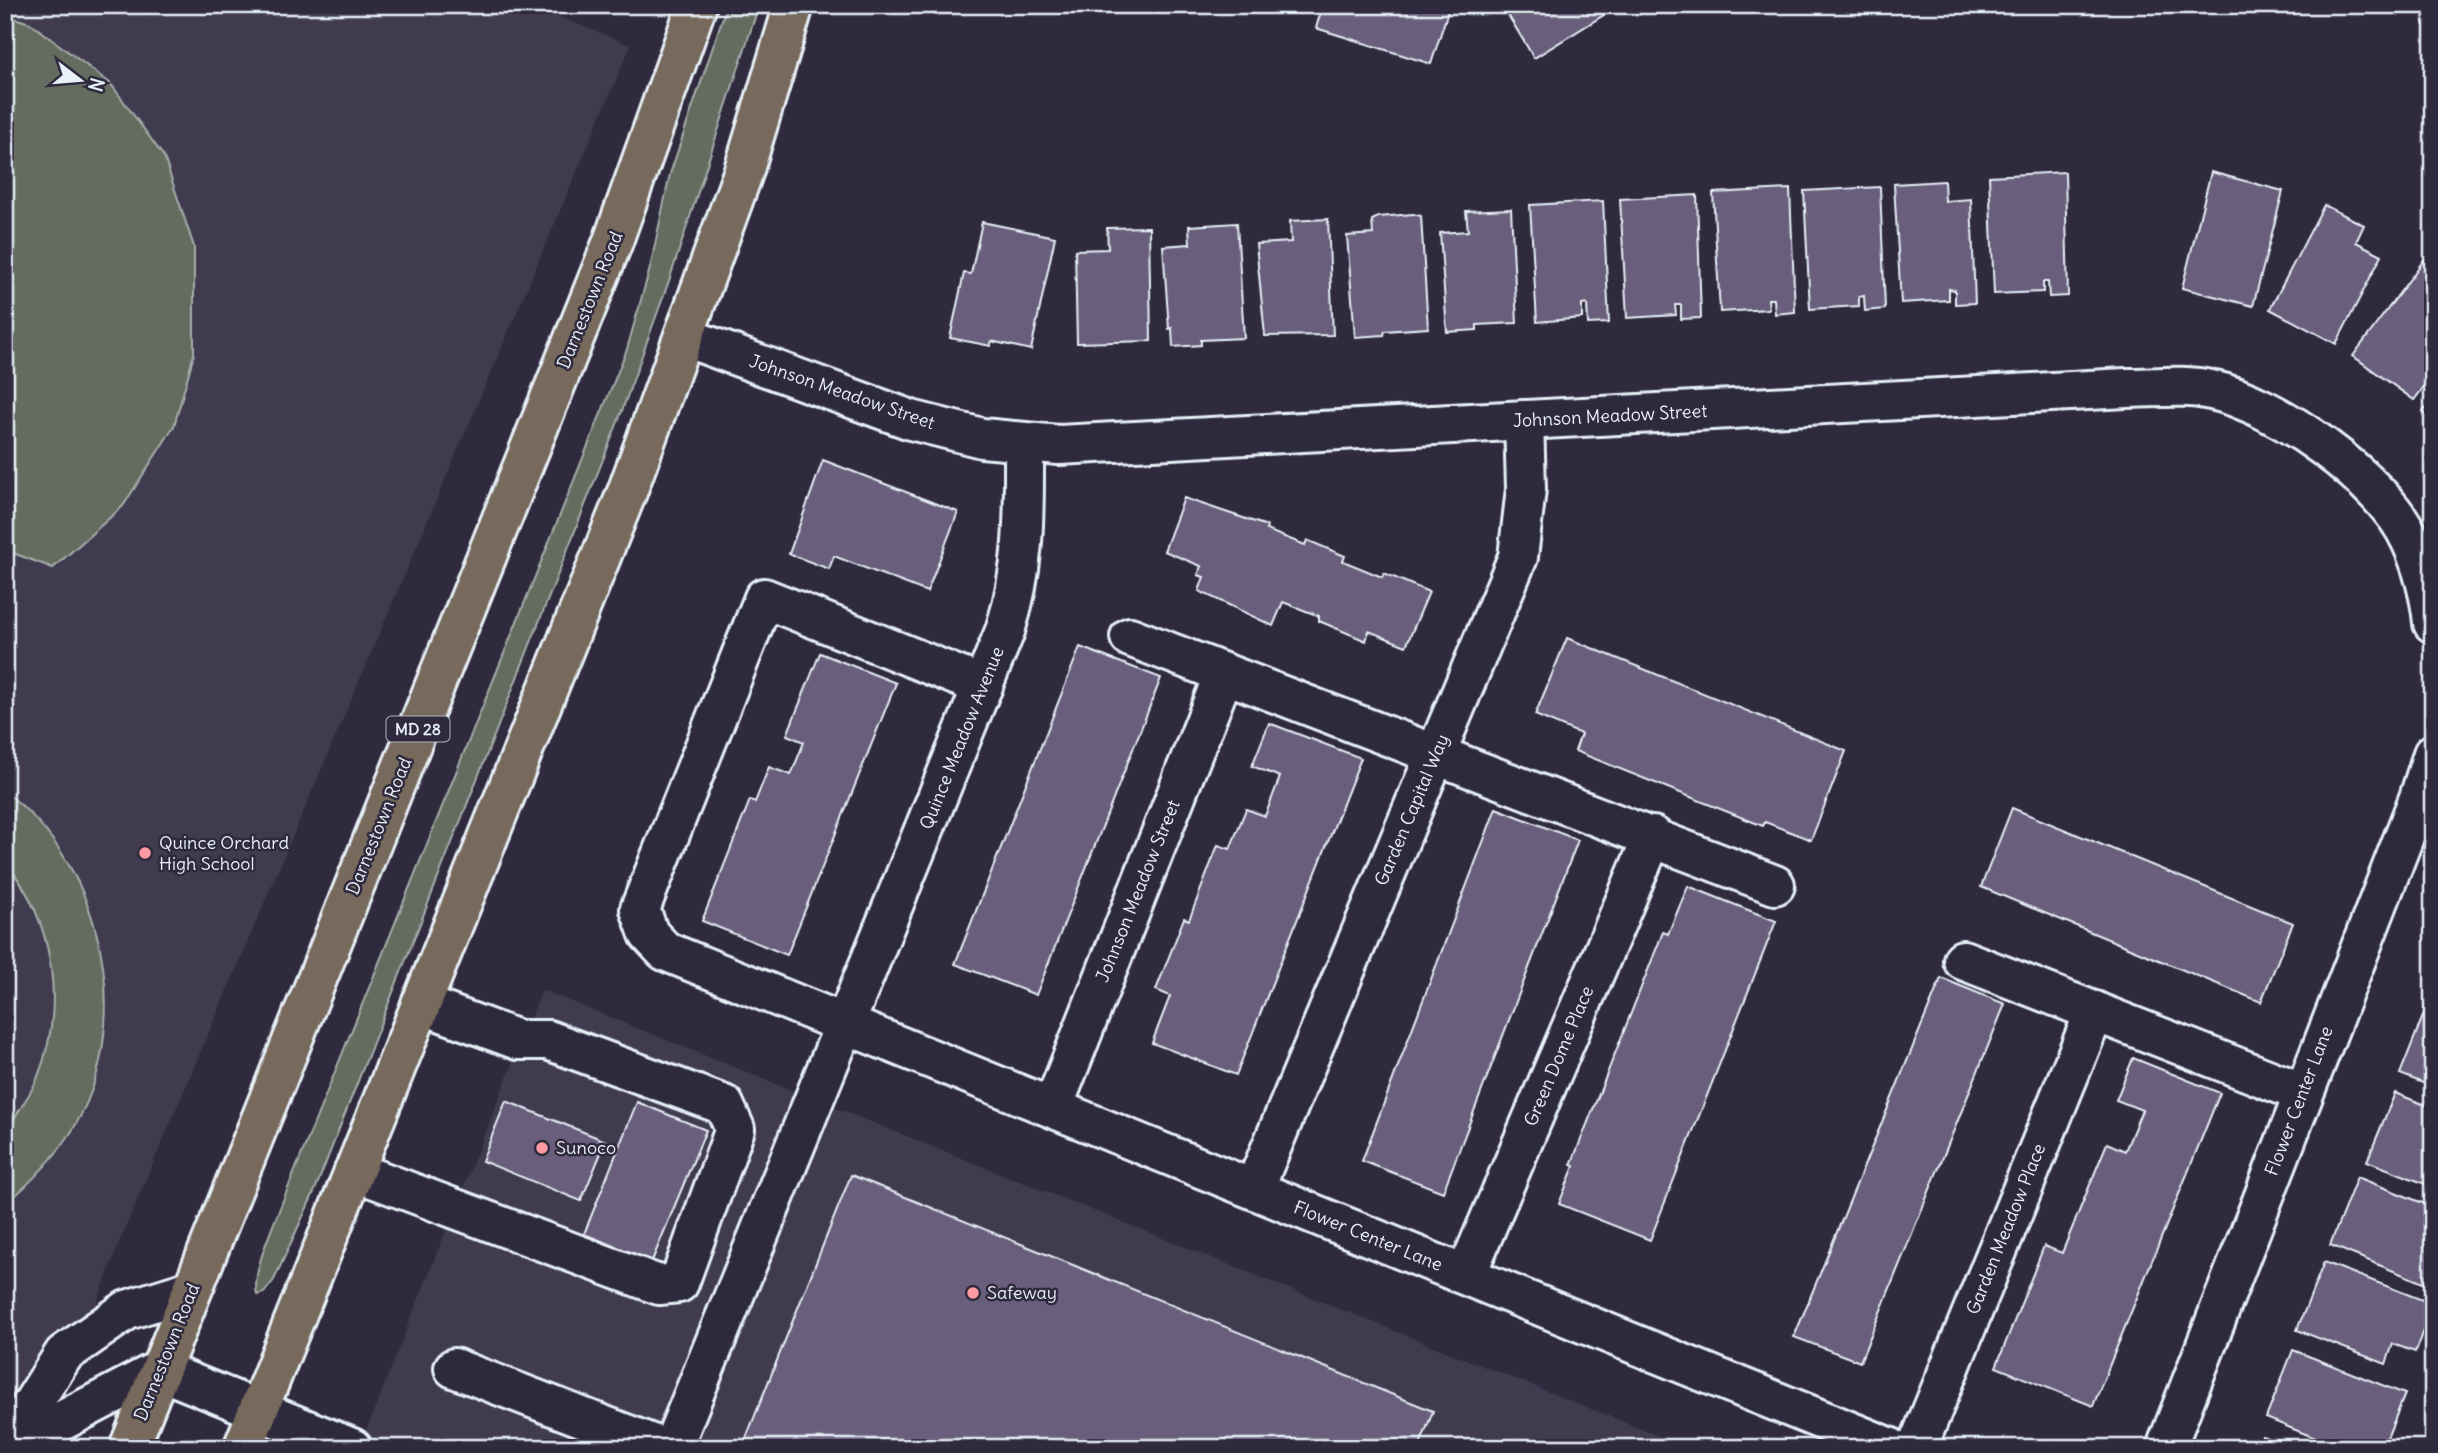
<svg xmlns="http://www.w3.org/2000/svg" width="2438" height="1453" viewBox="0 0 2438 1453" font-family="Delius,sans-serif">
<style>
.built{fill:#403a50}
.green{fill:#656c5f;stroke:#a6aeac;stroke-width:2}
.building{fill:#695f7c;stroke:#e8f1f8;stroke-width:2}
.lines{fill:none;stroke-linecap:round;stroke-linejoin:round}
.minor-casing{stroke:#e8f1f8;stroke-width:44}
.major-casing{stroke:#e8f1f8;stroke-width:44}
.minor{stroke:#2f2a3d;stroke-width:38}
.major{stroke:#77695c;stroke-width:38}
.poi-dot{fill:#ff9aa2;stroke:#2f2a3d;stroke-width:2.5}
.labels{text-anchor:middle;stroke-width:5;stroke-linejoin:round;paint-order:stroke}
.shield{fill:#2f2a3d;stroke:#b0b5c0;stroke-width:2}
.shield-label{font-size:16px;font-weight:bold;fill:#e8f1f8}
.street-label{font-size:18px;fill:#e8f1f8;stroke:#2f2a3d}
.poi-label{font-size:18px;fill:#e8f1f8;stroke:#2f2a3d;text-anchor:start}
</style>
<rect width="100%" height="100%" fill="#2f2a3d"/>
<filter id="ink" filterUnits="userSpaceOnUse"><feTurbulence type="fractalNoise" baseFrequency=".0143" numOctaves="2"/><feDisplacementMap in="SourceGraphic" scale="14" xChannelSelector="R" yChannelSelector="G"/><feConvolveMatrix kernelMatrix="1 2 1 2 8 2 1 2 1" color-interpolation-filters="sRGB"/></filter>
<g filter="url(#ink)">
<g class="built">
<polygon points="5,5 529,5 631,45 119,1243 44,1448 5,1448"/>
<polygon points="542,990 796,1092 1689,1448 359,1448"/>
</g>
<g class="green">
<path d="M727 5H759L670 278 619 419 315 1190 274 1280 264 1293 257 1295C251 1271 275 1222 284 1198L627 349 650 268 670 174Z"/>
<polygon points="5,15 30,23 111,84 164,157 194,247 194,354 174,426 123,506 53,568 5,550"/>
<path d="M5 792C105 865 138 1030 70 1134 52 1161 30 1183 5 1205 5 1183 1 1156 5 1135 7 1127 32 1093 37 1079 66 1008 55 921 5 862Z"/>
</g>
<g class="building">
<polygon points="1323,5 1450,5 1431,64 1316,28"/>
<polygon points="1502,5 1620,5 1534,58"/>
<polygon points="2065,172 2068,296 2049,297 2048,282 2043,282 2043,292 1994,294 1989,176"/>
<polygon points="2211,172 2283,191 2253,306 2182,288"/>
<polygon points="1944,181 1945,201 1971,199 1975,303 1955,304 1955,290 1949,289 1949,300 1901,303 1894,184"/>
<polygon points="1880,187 1885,309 1865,311 1864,296 1859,297 1859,306 1810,309 1804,191"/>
<polygon points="1790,189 1795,312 1775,314 1774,299 1768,299 1769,309 1720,312 1713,193"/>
<polygon points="1697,195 1701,318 1681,319 1681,305 1675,305 1676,315 1627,318 1620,199"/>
<polygon points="1603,201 1609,323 1588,324 1587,304 1582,305 1582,318 1537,322 1530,205"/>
<polygon points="2324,205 2364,225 2356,242 2382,255 2336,344 2270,309"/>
<polygon points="1511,209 1517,323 1477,325 1477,330 1447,332 1440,233 1468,231 1466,211"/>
<polygon points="1413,214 1421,216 1428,328 1385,331 1384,335 1355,337 1347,236 1373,234 1372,220 1378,217"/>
<polygon points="1328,219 1333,335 1265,336 1256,244 1291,242 1290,221"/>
<polygon points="982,222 1055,237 1031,350 991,341 991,346 950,338 964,273 971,274"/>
<polygon points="1237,223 1244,338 1201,340 1201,345 1173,347 1172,328 1169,329 1163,246 1190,244 1189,226"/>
<polygon points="1149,227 1151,341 1077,343 1075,250 1108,249 1107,228"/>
<polygon points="2424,260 2433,267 2433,375 2414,400 2353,356"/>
<polygon points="2433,403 2433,424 2423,411"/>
<polygon points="823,460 958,512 927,592 834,556 829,569 789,554"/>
<polygon points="1184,498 1267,526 1266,530 1305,545 1307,540 1345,556 1343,561 1382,577 1384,573 1429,592 1406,646 1369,631 1366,641 1319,621 1319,616 1283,602 1273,626 1199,591 1204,577 1198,575 1201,566 1164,551"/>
<polygon points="1567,638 1846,751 1811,840 1765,822 1763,826 1575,751 1581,734 1535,715"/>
<polygon points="1080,647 1161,678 1036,995 955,964"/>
<polygon points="820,653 896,683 787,955 702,921 750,800 755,802 769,767 791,775 804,742 787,735"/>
<polygon points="1269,723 1361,758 1236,1075 1152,1043 1170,996 1156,990 1184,918 1189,920 1218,845 1230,849 1246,809 1265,816 1280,777 1252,766"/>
<polygon points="1496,808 1578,840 1443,1192 1362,1161"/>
<polygon points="2012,808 2293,923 2261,1002 1981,887"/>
<polygon points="1688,886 1776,921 1650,1240 1559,1204 1574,1166 1571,1165 1663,932 1668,934"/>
<polygon points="1941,978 2005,1004 1860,1362 1794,1337"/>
<polygon points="2427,1006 2433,1008 2433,1087 2400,1074"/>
<polygon points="2133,1058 2220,1093 2093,1406 1996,1367 2044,1246 2062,1253 2107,1143 2125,1151 2142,1110 2116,1100"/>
<polygon points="2395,1093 2433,1108 2433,1187 2367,1161"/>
<polygon points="506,1101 606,1141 581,1201 482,1161"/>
<polygon points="637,1102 706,1130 652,1261 584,1234"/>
<polygon points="851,1175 1433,1411 1419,1448 742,1448"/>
<polygon points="2357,1177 2433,1207 2433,1287 2330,1245"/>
<polygon points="2324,1262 2433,1304 2415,1352 2393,1344 2386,1364 2297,1330"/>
<polygon points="2293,1350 2405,1394 2383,1448 2340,1448 2266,1418"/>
<polygon points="2262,1436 2292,1448 2258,1448"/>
</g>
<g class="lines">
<defs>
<g id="minor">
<path d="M685 337 911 420 982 438 1059 445 2126 388C2153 388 2185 384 2211 390 2275 403 2384 480 2411 541 2422 564 2431 598 2433 623"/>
<polyline points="1130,637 1775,885"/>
<polyline points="983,686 764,598 640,909 649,934 665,951 1891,1448"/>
<polyline points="1963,960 2303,1093"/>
<polyline points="1053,1107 1224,674"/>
<polyline points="354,1171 659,1285 679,1283 735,1129 724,1105 548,1040 518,1040 421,1004"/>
<polyline points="1254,1189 1518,557 1526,489 1524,420"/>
<polyline points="1466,1275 1653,836"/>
<polyline points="454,1368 662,1448"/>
<polyline points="5,1447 64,1354 127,1310 191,1290"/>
<polyline points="10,1448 159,1370 352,1448"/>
<path d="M672 1448 1005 631C1026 564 1024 511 1024 442"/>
<polyline points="1917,1448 2095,1011"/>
<polyline points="2166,1448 2419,798 2433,754"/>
</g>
<g id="major">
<polyline points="129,1448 612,244 697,5"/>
<polyline points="243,1448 627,492 743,173 794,5"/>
</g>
</defs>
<use href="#minor" class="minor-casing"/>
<use href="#major" class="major-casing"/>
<use href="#minor" class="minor"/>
<use href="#major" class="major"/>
</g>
</g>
<g class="poi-dot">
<circle cx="145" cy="853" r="7"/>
<circle cx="542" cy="1148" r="7"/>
<circle cx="973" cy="1293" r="7"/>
</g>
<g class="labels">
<rect class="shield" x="386.5" y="716.5" width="63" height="25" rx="5"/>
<g class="shield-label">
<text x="418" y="735">MD 28</text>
</g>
<g class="street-label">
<text transform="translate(590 300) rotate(-68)" y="6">Darnestown Road</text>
<text transform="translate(842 392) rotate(19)" y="6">Johnson Meadow Street</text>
<text transform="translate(1610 416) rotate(-3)" y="6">Johnson Meadow Street</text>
<text transform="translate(962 738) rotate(-68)" y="6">Quince Meadow Avenue</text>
<text transform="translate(1412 810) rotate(-67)" y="6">Garden Capital Way</text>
<text transform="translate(379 826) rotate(-68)" y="6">Darnestown Road</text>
<text transform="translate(1138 891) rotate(-68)" y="6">Johnson Meadow Street</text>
<text transform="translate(1559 1056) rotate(-67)" y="6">Green Dome Place</text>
<text transform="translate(2299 1101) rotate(-69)" y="6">Flower Center Lane</text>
<text transform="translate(2006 1229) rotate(-68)" y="6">Garden Meadow Place</text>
<text transform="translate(1368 1236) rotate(22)" y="6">Flower Center Lane</text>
<text transform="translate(167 1352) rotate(-68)" y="6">Darnestown Road</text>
</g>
<g class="poi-label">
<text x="159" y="849">Quince Orchard<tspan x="159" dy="21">High School</tspan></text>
<text x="556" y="1154">Sunoco</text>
<text x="987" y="1299">Safeway</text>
</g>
</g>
<rect width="2438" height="1453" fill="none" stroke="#2f2a3d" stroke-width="28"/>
<rect x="14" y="14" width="2410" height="1425" fill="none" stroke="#e8f1f8" stroke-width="2.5" filter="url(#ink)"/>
<g transform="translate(80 80) rotate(106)" stroke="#2f2a3d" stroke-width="5" paint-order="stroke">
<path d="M0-5L12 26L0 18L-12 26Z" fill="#e8f1f8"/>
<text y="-10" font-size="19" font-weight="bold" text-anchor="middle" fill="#e8f1f8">N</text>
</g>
</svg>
